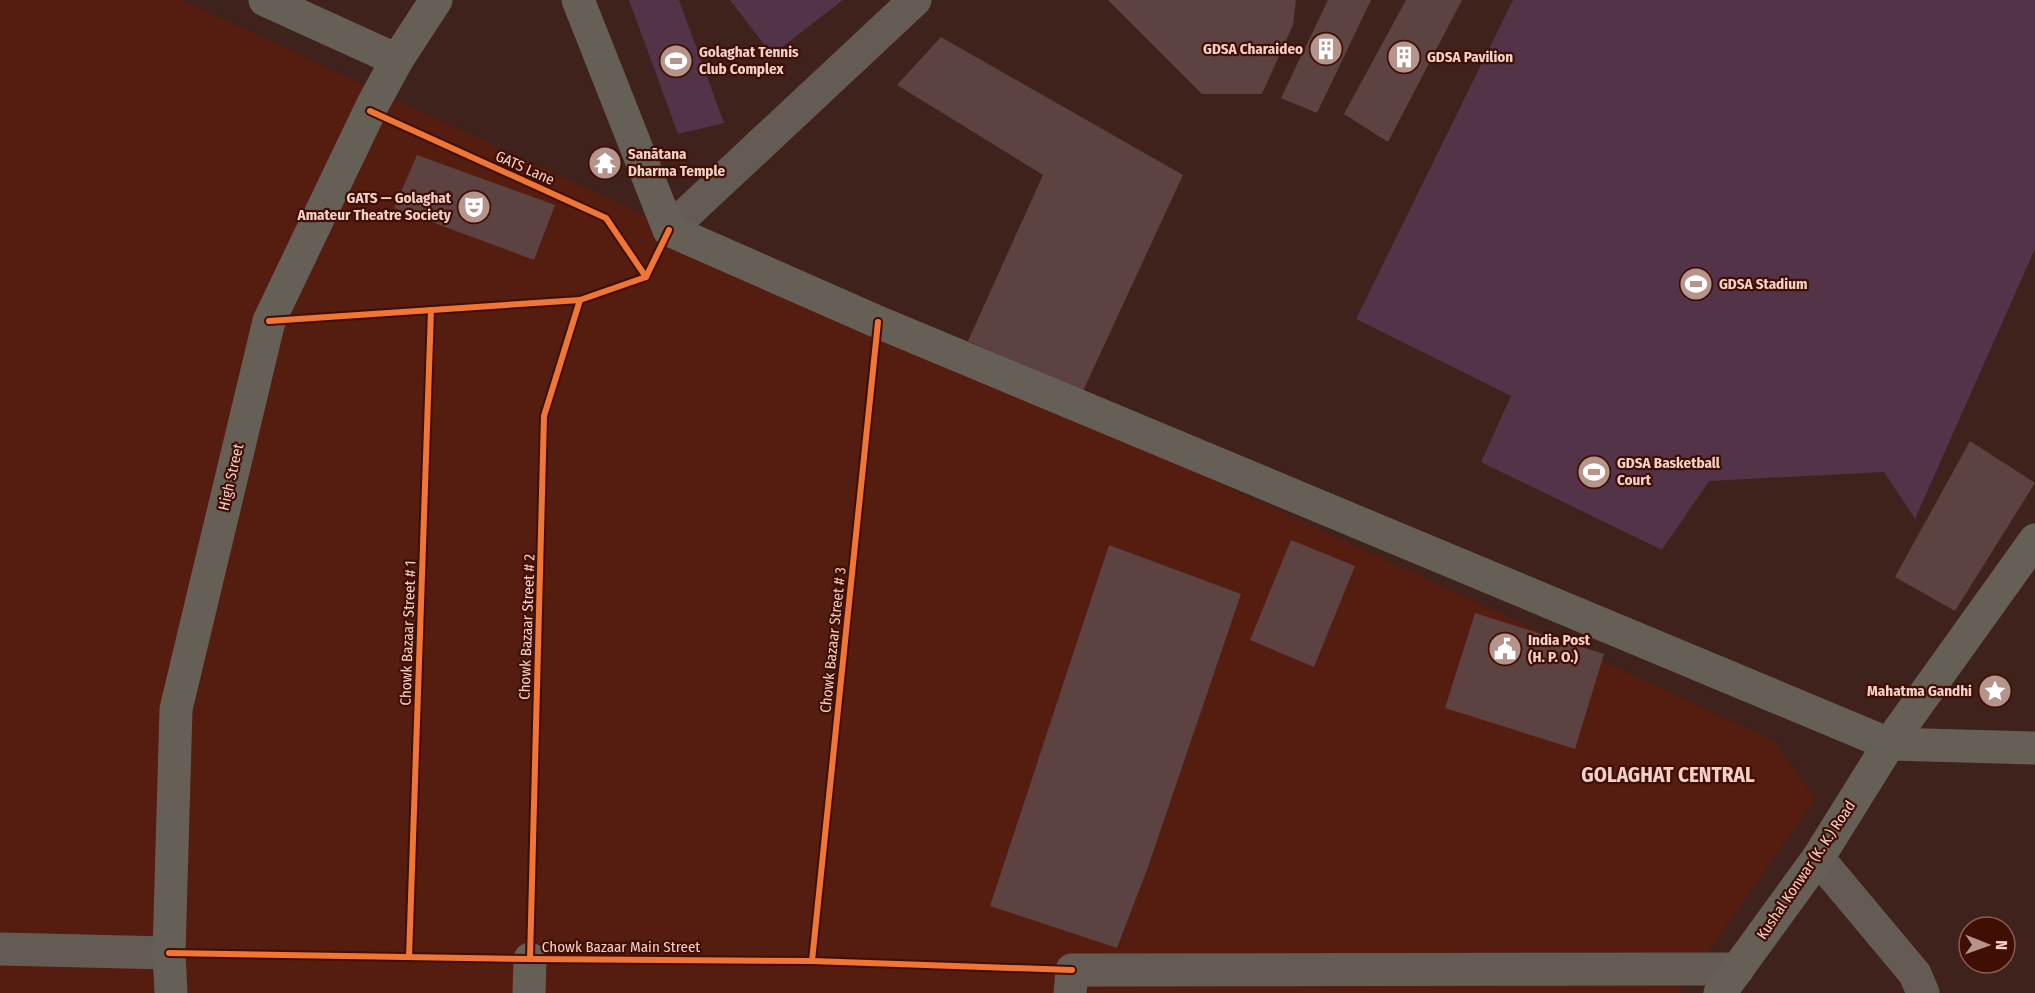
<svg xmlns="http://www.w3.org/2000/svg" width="2035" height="993" viewBox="0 0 2035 993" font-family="'Fira Sans Condensed',sans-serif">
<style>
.built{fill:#541d10}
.green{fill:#523347}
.building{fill:#5c4241}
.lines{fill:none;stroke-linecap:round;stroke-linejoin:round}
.street{stroke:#645c54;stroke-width:33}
.secondary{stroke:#665f56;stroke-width:33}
.cycleway-casing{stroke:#400e03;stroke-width:10}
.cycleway{stroke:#f07635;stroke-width:6}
.labels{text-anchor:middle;stroke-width:4.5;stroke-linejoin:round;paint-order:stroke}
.poi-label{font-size:15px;font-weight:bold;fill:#f3d1c8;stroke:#400e03;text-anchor:start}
.street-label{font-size:15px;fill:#f3d1c8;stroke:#400e03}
.district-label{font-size:21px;font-weight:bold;fill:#f3d1c8;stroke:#400e03}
</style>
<rect width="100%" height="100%" fill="#3e221b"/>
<polygon class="built" points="0,0 182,0 1774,741 1815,799 1679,993 0,993"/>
<g class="green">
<polygon points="629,0 679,0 724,123 678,134"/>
<polygon points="730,0 843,0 772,55"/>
<polygon points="1513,0 2035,0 2035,249 1915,519 1884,472 1709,481 1662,550 1481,462 1511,396 1356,319"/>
</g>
<g class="building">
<polygon points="1108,0 1296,0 1293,25 1262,94 1202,94"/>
<polygon points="1328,0 1371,0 1317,113 1281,98"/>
<polygon points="1406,0 1462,0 1388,142 1344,114"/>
<polygon points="941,37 1183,175 1083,391 968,341 1043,175 897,85"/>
<polygon points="417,155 555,205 534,260 394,208"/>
<polygon points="1970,441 2035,483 1955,611 1895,577"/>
<polygon points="1291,540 1355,566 1314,667 1250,640"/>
<polygon points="1109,545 1241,594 1148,867 1117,948 990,906"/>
<polygon points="1475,613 1604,654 1575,749 1445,708"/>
</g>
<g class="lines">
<g class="street">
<polyline points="669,230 915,0"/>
<polyline points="1818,858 1915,974 1923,993"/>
<polyline points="0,949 169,953"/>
<polyline points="1070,993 1072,970 1738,969"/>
</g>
<g class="secondary">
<polyline points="265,0 397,60"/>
<polyline points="578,0 669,230 878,322 1889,744 2035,748"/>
<polyline points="171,993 169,953 176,709 269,321 373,104 397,60 436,0"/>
<polyline points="529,993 530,959"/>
<polyline points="1720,993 1818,858 1889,744 2035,540"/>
</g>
<defs>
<g id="cycleway">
<polyline points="370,111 606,218 646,277"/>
<polyline points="269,321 580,300 646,277 669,230"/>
<polyline points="169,953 530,959 812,961 1072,970"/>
<polyline points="409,957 431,310"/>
<polyline points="530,959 544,416 580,300"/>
<polyline points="812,961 878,322"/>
</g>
</defs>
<use href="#cycleway" class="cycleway-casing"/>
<use href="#cycleway" class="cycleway"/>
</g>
<defs>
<symbol id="building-disc" viewBox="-11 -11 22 22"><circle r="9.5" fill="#b4948b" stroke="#400e03"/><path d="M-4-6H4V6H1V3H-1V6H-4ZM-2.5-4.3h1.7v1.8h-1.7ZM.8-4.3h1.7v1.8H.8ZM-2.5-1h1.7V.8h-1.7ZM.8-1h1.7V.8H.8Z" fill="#fff"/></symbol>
<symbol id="stadium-disc" viewBox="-11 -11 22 22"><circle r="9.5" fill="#b4948b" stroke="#400e03"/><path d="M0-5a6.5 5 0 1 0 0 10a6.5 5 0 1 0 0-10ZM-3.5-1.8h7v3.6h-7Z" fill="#fff"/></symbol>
<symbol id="temple-disc" viewBox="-11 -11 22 22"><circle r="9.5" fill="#b4948b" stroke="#400e03"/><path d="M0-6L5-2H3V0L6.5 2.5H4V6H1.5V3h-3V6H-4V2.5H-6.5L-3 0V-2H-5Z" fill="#fff"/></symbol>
<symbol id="theatre-disc" viewBox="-11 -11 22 22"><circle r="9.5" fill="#b4948b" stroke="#400e03"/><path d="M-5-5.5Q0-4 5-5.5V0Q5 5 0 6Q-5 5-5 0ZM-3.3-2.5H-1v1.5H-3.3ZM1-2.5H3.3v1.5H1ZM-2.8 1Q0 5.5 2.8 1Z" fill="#fff"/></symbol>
<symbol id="civic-disc" viewBox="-11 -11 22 22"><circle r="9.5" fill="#b4948b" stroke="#400e03"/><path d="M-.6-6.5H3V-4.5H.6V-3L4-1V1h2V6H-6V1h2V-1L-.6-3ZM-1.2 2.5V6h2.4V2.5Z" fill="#fff"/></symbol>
<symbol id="sight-disc" viewBox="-11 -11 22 22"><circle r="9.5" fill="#b4948b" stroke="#400e03"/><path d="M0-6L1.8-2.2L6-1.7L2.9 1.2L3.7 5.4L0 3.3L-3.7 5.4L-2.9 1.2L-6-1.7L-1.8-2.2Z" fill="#fff"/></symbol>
</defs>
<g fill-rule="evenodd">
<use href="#building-disc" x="1307" y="30" width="38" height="38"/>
<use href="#building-disc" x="1385" y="38" width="38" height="38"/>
<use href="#stadium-disc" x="657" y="42" width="38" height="38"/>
<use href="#temple-disc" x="586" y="144" width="38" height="38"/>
<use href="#theatre-disc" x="455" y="188" width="38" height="38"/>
<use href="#stadium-disc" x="1677" y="265" width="38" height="38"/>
<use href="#stadium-disc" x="1575" y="453" width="38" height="38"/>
<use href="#civic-disc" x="1486" y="630" width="38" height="38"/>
<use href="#sight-disc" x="1976" y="672" width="38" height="38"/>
</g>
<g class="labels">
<g class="poi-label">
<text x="1303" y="54" text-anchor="end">GDSA Charaideo</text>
<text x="699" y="57">Golaghat Tennis<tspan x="699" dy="17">Club Complex</tspan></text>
<text x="1427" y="62">GDSA Pavilion</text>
<text x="628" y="159">Sanātana<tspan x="628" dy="17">Dharma Temple</tspan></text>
<text x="451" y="203" text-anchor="end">GATS — Golaghat<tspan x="451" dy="17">Amateur Theatre Society</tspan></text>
<text x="1719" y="289">GDSA Stadium</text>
<text x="1617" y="468">GDSA Basketball<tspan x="1617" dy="17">Court</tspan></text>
<text x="1528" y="645">India Post<tspan x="1528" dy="17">(H. P. O.)</tspan></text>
<text x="1972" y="696" text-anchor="end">Mahatma Gandhi</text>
</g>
<g class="street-label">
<text transform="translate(525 168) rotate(24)" y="5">GATS Lane</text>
<text transform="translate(231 477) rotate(-77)" y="5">High Street</text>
<text transform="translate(527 627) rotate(-88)" y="5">Chowk Bazaar Street # 2</text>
<text transform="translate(408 633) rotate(-88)" y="5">Chowk Bazaar Street # 1</text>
<text transform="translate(833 640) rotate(-84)" y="5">Chowk Bazaar Street # 3</text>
<text transform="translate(1806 870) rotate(-56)" y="5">Kushal Konwar (K. K.) Road</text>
<text x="621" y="952">Chowk Bazaar Main Street</text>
</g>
<g class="district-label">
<text x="1668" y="782">GOLAGHAT CENTRAL</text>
</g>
</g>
<g transform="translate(1987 945) rotate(91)"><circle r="28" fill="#400e03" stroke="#885c52" stroke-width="1.5"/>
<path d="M0-4.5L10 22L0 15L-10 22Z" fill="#b4948b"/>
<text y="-9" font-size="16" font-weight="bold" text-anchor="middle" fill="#f3d1c8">N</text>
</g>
</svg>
